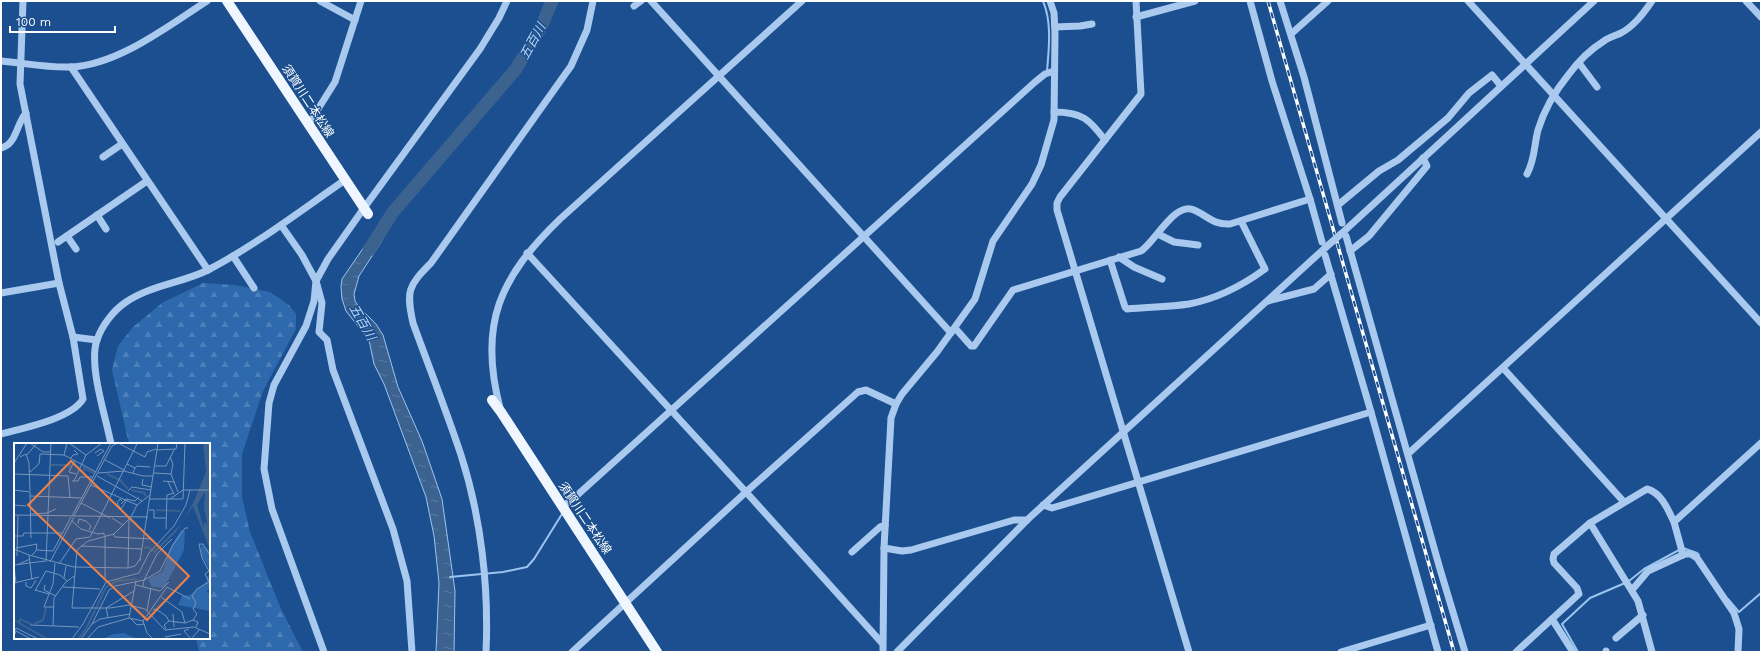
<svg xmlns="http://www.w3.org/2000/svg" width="1762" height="653" viewBox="0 0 1762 653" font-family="'Work Sans','Noto Sans JP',sans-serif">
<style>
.forest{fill:url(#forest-firs)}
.water{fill:url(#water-ripples);stroke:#9cc4f0}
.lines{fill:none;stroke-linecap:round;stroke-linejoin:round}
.stream{stroke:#9cc4f0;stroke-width:2}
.river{stroke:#3c6290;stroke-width:13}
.minor{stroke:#a9c9ee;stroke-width:7}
.major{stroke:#f0f6ff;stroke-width:10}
.rail-casing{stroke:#fff;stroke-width:3.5}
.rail{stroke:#1b4f8f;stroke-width:2;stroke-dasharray:6;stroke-linecap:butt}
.minor-bridge{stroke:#a9c9ee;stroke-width:7}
.labels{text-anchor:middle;stroke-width:3;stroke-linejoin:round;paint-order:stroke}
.street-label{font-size:12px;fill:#fff;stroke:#1b4f8f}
.water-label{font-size:13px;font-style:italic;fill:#b5d3f5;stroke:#1b4f8f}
.inset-river{fill:none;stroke:#3c6290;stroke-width:2}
.inset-road{fill:none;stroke:#7695bc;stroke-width:1}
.view{fill:#ee8249;fill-opacity:0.15;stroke:#ee8249;stroke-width:2}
.inset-edge{fill:none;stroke:#fff;stroke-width:2}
</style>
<defs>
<pattern id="forest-firs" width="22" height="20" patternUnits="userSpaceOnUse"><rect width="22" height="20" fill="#2e69ad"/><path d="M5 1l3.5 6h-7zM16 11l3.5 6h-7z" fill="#4d80b9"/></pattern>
<pattern id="water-ripples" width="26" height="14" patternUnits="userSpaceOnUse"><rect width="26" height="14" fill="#3c6290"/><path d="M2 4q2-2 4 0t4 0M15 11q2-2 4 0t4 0" fill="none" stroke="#597aa1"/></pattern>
</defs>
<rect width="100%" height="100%" fill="#1b4f8f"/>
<polygon class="forest" points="203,283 235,285 270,292 289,305 296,314 296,329 263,391 242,454 242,497 250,532 281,609 303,652 199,652 196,638 209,638 209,444 129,444 112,370 118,346 133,327 162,303"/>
<polygon class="water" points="375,231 382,241 359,276 354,294 355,301 359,307 376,324 383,335 398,387 422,441 442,499 455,591 454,652 436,652 439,583 434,536 426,497 384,384 374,364 369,340 346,311 342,299 341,287 342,279"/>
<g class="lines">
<g class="stream">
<path d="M1043 1C1052 22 1049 48 1047 71"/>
<polyline points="1683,548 1697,553 1699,555"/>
<polyline points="450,577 503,572 527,567 534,559 562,514"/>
<polyline points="1629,581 1644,569 1679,550"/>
<polyline points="1728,599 1739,612 1761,593"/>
<polyline points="1578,652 1562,624 1590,598 1625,583"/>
</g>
<polyline class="river" points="369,250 393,212 516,69 542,25 552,1"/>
<g class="minor">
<polyline points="320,1 355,20"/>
<polyline points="651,1 951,333"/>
<polyline points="1136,1 1141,94 1060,197 1057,203 1057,210 1189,652"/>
<polyline points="1250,1 1272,81 1310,199 1322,242"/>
<polyline points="1280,1 1304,77 1342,223"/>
<polyline points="1468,1 1761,323"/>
<polyline points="1746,1 1761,17"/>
<polyline points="634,6 641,1"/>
<polyline points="1136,17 1195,1"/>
<polyline points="1055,27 1080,26 1092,24"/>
<polyline points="1291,34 1328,1"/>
<path d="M1 61C24 63 48 68 71 67 118 65 168 26 207 1"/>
<polyline points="1579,63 1597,87"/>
<polyline points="71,67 208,270"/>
<path d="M1054 112C1082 112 1089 119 1105 140"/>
<polyline points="308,125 335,82 361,1"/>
<path d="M1 148C17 144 16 124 26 113"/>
<polyline points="103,157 122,144"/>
<path d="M1527 174C1535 160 1534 145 1538 130 1544 110 1556 90 1569 74 1578 62 1591 49 1604 41 1609 37 1615 36 1621 33 1634 26 1643 14 1652 1"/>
<polyline points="1338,205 1379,171 1398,160 1448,118 1469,93 1492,75 1501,86"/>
<polyline points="97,215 106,229"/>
<polyline points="281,225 302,255 316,281 314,301 306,326 274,385 269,403 264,469 272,509 324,652"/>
<polyline points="1158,234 1174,242 1198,245"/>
<polyline points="1341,234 1594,1"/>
<polyline points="67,236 76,249"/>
<polyline points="1346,236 1440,569 1465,652"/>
<polyline points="58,242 147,181"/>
<polyline points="1350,251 1369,236 1427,166 1423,158"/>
<polyline points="527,253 746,492 882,643"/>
<polyline points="1325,255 1371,412 1438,652"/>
<polyline points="233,256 254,288"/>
<polyline points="1119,257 1134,267 1162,279"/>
<path d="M1110 260 1125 307 1127 309C1148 307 1169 307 1189 304 1216 299 1243 285 1265 269L1241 221"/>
<polyline points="1,293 59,283"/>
<polyline points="1268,301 1314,289 1331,274"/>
<path d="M955 328 971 346H974L1013 290 1141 251C1155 242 1175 201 1194 210 1208 216 1213 225 1230 224L1310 199"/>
<polyline points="73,337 97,340"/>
<polyline points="1503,368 1624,502"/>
<path d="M500 408C478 324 500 277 560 219L802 1"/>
<path d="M1 434C23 428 71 419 83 399L73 337 59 283 20 84 23 1"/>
<path d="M111 444C106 417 88 365 97 340 102 325 114 310 126 302 151 285 182 283 208 270 256 245 300 211 345 180"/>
<polyline points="1409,453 1761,132"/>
<polyline points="1043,505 1052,508 1371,412"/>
<polyline points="562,507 574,498 1035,82 1045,74 1054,71"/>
<polyline points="1674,522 1683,555"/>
<polyline points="1590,523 1638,601 1652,652"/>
<polyline points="884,548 902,551 911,550 1014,520 1027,520"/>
<polyline points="852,552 880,527 885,525"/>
<polyline points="1632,590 1648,571 1685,554 1691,554 1697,558 1734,613 1739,629 1738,652"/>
<polyline points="1552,619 1573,652"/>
<polyline points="1616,638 1643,615"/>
<polyline points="412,652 407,581 393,529 333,370 327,340 319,332 322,303 316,281 328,259 364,208 480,49 499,18 507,1"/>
<path d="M486 652C489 587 481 517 461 455 446 410 429 367 413 323 406 291 408 286 431 263L571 66 587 30 593 1"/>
<polyline points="572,652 746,492 858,392 866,390 896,404"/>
<polyline points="883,652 884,548 891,418 896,404 902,394 937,352 975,299 993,241 1032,184 1041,165 1054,120 1055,33 1054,13 1050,1"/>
<polyline points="897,652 1027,520 1325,248"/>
<polyline points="1341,652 1431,625"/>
<path d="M1516 652 1579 594 1577 588 1554 563 1553 559 1554 554 1590 523 1647 489C1662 493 1668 510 1674 522L1761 443"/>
<polyline points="1606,652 1606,651"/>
</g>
<g class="major">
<polyline points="227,1 368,214"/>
<polyline points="492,400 501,412 657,652"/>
</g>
<defs>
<polyline id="rail" points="1268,1 1454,652"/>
</defs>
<use href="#rail" class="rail-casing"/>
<use href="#rail" class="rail"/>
<polyline class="minor-bridge" points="1325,248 1341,234"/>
</g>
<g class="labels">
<g class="street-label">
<text transform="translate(308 101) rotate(57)" y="4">須賀川二本松線</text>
<text transform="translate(585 518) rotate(56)" y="4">須賀川二本松線</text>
</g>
<g class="water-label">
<text transform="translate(532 41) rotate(-61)" y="5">五百川</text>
<text transform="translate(363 322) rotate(60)" y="5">五百川</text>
</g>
</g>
<g transform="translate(14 443)">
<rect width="196" height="196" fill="#1b4f8f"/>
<path d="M167 87 171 88 170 107 150 145 138 144 134 136 149 128 156 105ZM187 101 196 108V126L187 112ZM193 133 196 134V146L193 148 196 151V168L164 162 168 153 176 152 193 138ZM110 190 123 196H89L99 191Z" fill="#2e69ad"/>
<path d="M189 0H195L196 6V107L179 63 162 89 139 112 129 134 123 137 129 133 141 107 168 80 180 58 192 29ZM191 49 190 65 193 81 190 79V85L183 62Z" fill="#3c6290" fill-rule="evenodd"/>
<path class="inset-river" d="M37 22H56V25M70 28V25L80 30M93 31 106 37 114 46M117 47 130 50 132 53M142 67 166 68M130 105 134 104 141 109M0 177 33 196M5 179 6 176 17 181M20 181 29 177 32 165M64 196 73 184 92 144 103 138 123 136"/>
<path class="inset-road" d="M16 0 29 9H36M55 0 72 12 88 0M104 0 131 14 133 9 142 6M121 0H148M142 7 162 6 163 0M81 10 87 6 90 8 83 13M50 12 53 0M12 13 23 0M6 14 12 11 15 20 16 48M156 14 159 21 157 31 164 49M57 15 59 12 64 11 60 7M61 17 55 29 62 31M91 17 110 27M0 20 13 0M113 21 121 25 119 30M141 23H152L160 7M121 25 123 23 136 24M16 29 25 21 26 11 50 12 82 29M84 30 110 28 129 33H139M140 30 157 31M0 31 54 33 56 54M83 33 128 58M129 36 128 42 138 44M58 38H64L66 34H78M60 38 72 12M149 38 161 39M154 39 160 51M77 42 123 62M0 47 16 49 17 95M114 48 118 44 137 47M16 53 68 55M136 56H156L169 47H196M156 56H169L171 0M108 58 106 56 103 60 107 66 113 57M67 60 96 75M107 61 112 56 121 58 125 54M0 62 12 63M135 67H140V75H152M16 71 33 70 42 66M0 72 134 74M58 73 97 0M60 73 98 3 104 0M117 74 100 91 74 98 63 107 58 165H96L115 162 131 166 151 187 180 184 196 191M117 74 123 62 136 52M98 75 109 82M58 78 67 86 84 91 90 90V92M64 81 65 76 72 78 77 83 75 87M152 86 153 52 160 50M99 91 101 94 138 96M91 92V135M0 93H9L10 90H48M67 103 128 106M2 105 23 101 22 108 17 113M0 106 15 112 18 137M23 107 39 108 57 74M15 112 60 124 114 125 121 123 126 116M3 113 4 72M126 118 144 0M32 119 37 0M36 119 60 74M5 121 16 116M45 121 62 96 76 94 123 1M0 122 31 118M0 123 2 140M114 125 115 76M50 135 52 123M12 139V143L17 145 22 137M0 140 25 134M31 142 30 147 42 153M122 142 146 148 155 139M129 143 130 137 146 128 159 102 171 85H174M49 144 86 146M21 147 35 151 39 141 41 120M21 148 32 128 46 132 53 138M35 151 30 164H40M147 154 168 169 171 180M139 167 142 166 152 173 155 178M133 168 137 145M159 171 160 184M94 174 92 165 120 148M115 175 129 178 133 190 139 196M117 176 123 182 130 181M179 177 183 171 179 166 182 160 178 153 183 146 195 139 191 131 195 128 188 115 185 101H189L196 112M129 178 153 144 176 156M78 181 95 147 101 143 130 137 143 111 158 96M16 182 65 184M39 183 40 155 51 140 60 133M152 186 150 182 155 178 171 180 179 177 184 179 182 184M175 186 170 188 177 196M0 189 2 185 24 196M0 193 2 188 17 196M151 194 167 191M58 196 69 181 92 139 125 130 135 110 160 83 172 62 176 47M67 196 78 181 86 176 116 171M73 196 84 184 115 175 122 138M177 196 186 186"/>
<path class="view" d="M57 18 175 133 133 177 14 62Z"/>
<rect width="196" height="196" class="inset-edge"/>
</g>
<rect width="1762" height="653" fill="none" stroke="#ffffff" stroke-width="4"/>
<path d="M10 26v6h105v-6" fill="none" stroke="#ffffff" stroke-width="2"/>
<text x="16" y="26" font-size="12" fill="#ffffff" stroke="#1b4f8f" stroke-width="3" paint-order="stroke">100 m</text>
</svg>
